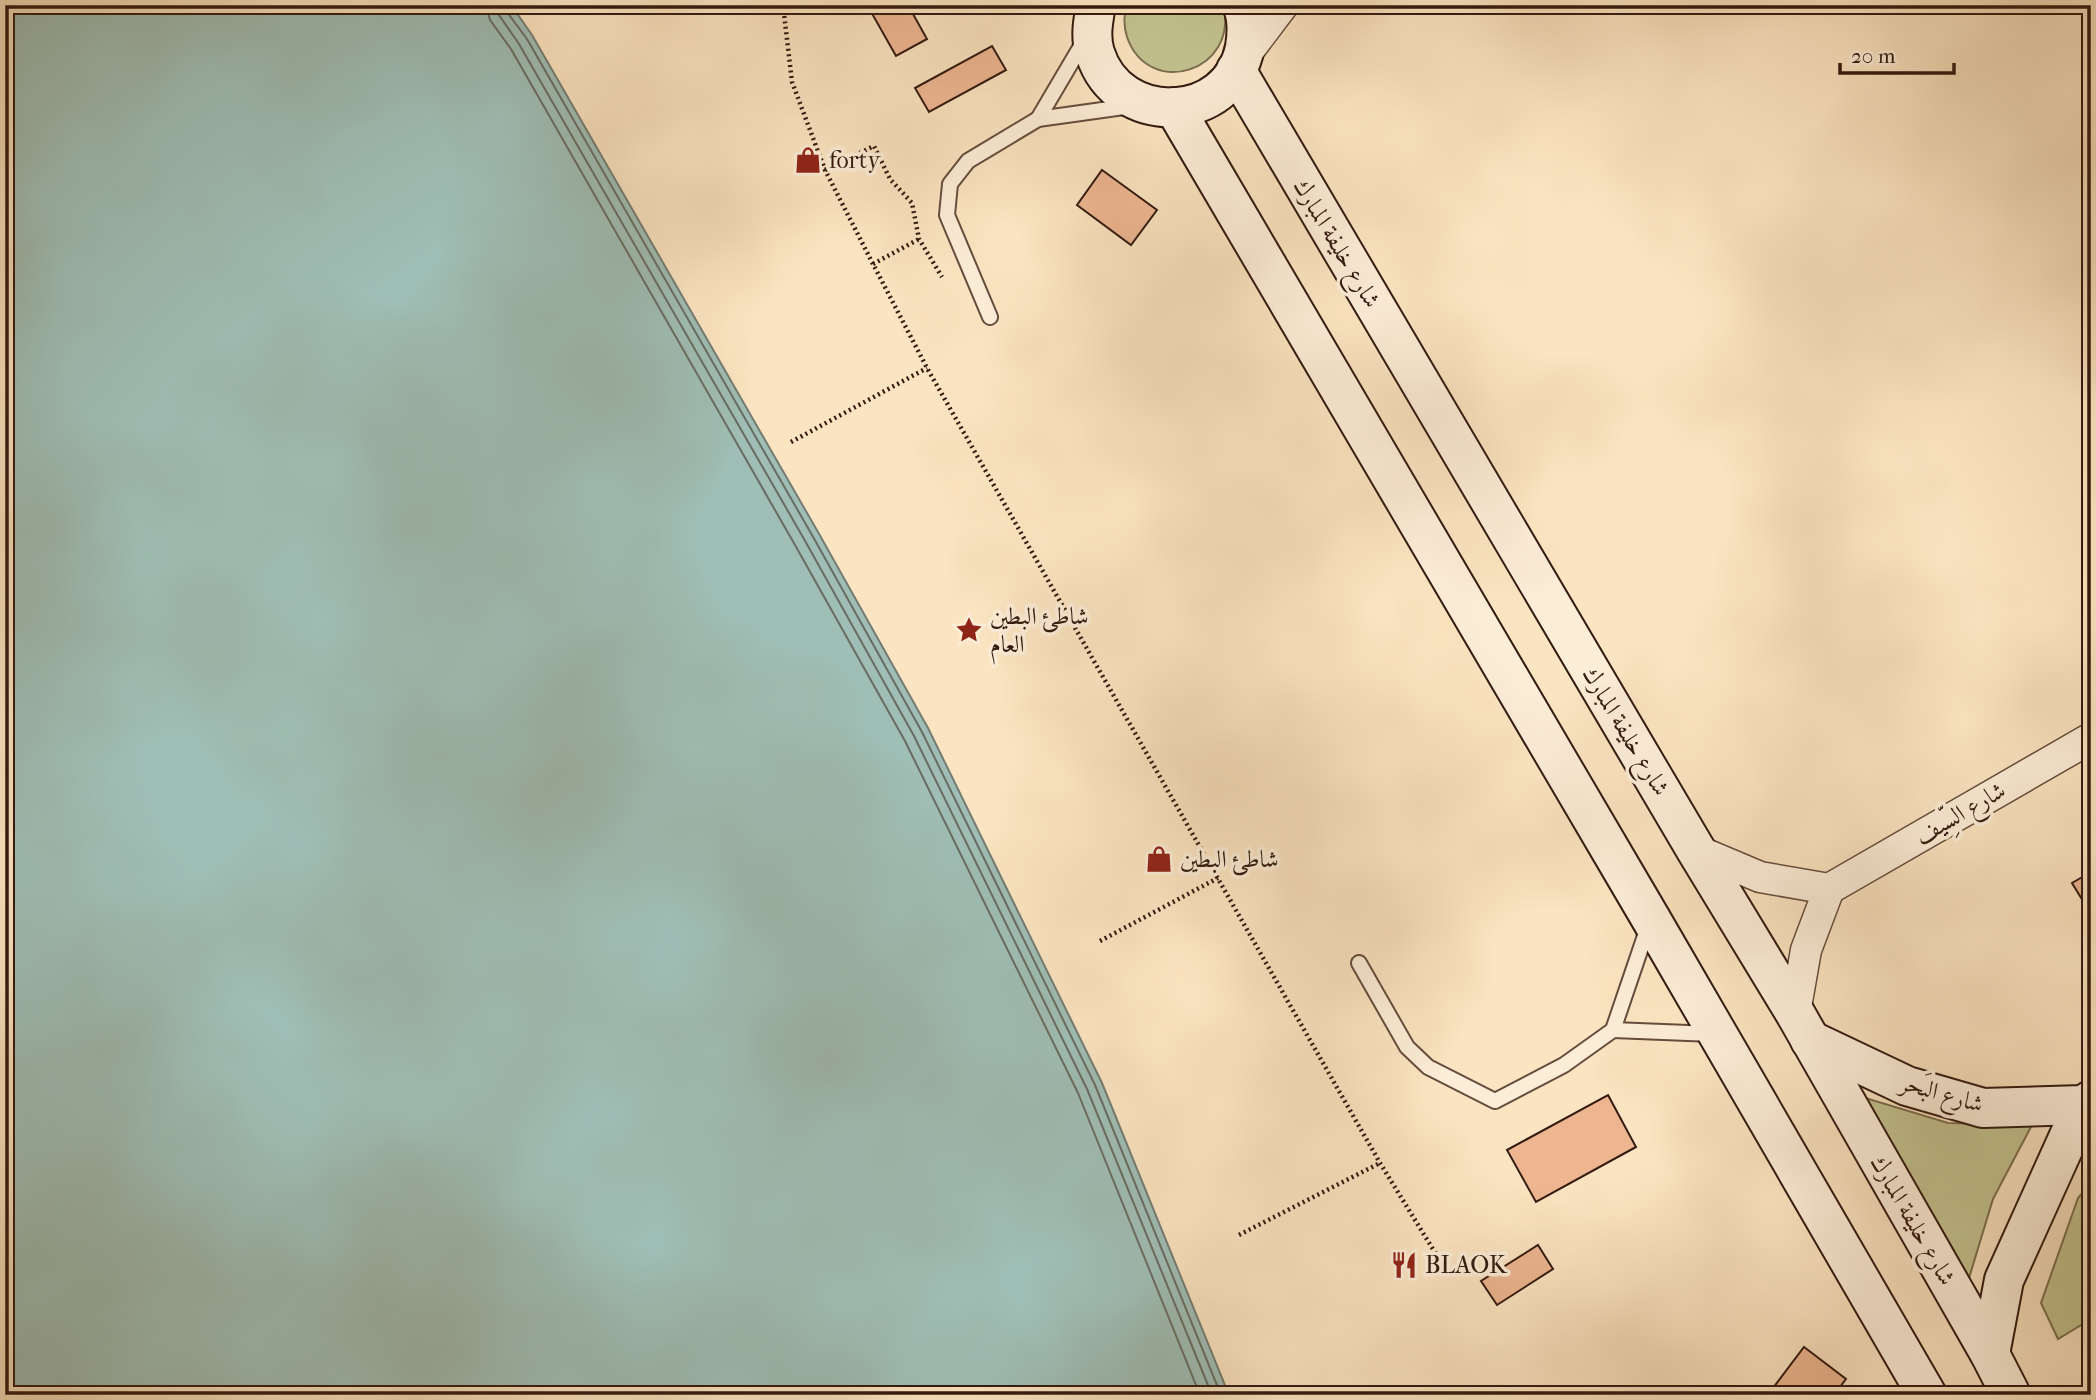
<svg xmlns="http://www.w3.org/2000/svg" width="2096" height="1400" viewBox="0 0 2096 1400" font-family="'IM FELL French Canon',Amiri,serif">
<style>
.green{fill:#c3c390;stroke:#7b6e50;stroke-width:2}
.water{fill:#9fbeb5;stroke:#747c73;stroke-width:2}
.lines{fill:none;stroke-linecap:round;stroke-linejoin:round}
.shore{stroke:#696c62;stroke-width:2}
.building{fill:#edb691;stroke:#331a0f;stroke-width:2}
.lane-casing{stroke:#654c3c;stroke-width:18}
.street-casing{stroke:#654c3c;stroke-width:33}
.secondary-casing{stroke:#331a0f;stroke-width:42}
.path{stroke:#331a0f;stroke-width:4.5;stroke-dasharray:2 3.5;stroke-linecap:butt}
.lane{stroke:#fcedd7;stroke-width:14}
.street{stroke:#fcedd7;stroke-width:30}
.secondary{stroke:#fcedd7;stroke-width:38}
.labels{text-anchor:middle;stroke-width:7;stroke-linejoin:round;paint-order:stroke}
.poi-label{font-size:24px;fill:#331a0f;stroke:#fcedd7;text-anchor:start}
.street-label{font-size:24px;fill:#331a0f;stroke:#fcedd7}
</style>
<rect width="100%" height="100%" fill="#fbe4c1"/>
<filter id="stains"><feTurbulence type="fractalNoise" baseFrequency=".00286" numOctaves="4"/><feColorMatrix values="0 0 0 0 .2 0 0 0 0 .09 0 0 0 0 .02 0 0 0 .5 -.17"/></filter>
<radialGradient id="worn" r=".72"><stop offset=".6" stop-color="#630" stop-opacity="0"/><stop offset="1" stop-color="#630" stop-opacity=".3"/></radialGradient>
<g class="green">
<path d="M1127 5H1223C1240 71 1149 100 1127 37 1124 27 1123 16 1127 5Z"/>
<polygon points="1852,1094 1948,1123 2032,1125 1993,1199 1966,1288"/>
<polygon points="2091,1183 2091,1319 2058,1339 2041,1303 2078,1198"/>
</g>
<polygon class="water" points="5,5 511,5 532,35 818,532 928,728 1102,1083 1229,1395 5,1395"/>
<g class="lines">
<g class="shore">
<polyline points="486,5 490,20 511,49 795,545 905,741 1078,1093 1200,1395"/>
<polyline points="497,5 499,15 519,44 804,539 914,736 1087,1089 1212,1395"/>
<polyline points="506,5 507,12 527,39 812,535 922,732 1095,1085 1221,1395"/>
</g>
</g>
<g class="building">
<polygon points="880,5 908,5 927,39 896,56 870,10"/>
<polygon points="992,46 1006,70 929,112 915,88"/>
<polygon points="1102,170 1157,210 1131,245 1077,205"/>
<polygon points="2091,872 2091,914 2072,883"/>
<polygon points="1608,1095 1636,1147 1536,1202 1507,1150"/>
<polygon points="1538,1245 1553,1269 1497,1305 1481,1281"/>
<polygon points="1804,1347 1846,1379 1834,1395 1782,1395 1773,1388"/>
</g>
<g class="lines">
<defs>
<g id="lane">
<polyline points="1038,119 1084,41"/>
<polyline points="990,317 947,215 950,184 968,161 1038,119 1131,106"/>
<polyline points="1359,963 1407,1047 1428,1067 1495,1101 1564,1065 1613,1030 1648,927"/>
<polyline points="1613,1030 1713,1034"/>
</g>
<g id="street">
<polyline points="1243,58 1283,5"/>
<polyline points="1696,850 1760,877 1829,889"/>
<polyline points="1795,1013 1806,950 1829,889 2091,738"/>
</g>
<g id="secondary">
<path d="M1096 5C1093 21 1090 37 1095 53 1118 128 1230 125 1245 47 1247 34 1248 18 1242 5"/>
<polyline points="1236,70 1696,850 1795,1013 1990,1354 2011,1395"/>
<polyline points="1174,107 1651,919 1927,1395"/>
<polyline points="1810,1040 1907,1086 1983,1108 2083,1105 2091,1100"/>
<polyline points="1990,1354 2004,1280 2083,1105"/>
</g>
</defs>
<use href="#lane" class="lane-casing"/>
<use href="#street" class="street-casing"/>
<use href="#secondary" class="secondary-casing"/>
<g class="path">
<polyline points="783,5 792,82 825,170 873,264 927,368 1380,1163 1439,1259"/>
<polyline points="825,170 874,146 890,179 912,203 919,239 942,277"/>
<polyline points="873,264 919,239"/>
<polyline points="791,442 927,368"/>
<polyline points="1100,941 1218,878"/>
<polyline points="1239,1235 1380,1163"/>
</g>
<use href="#lane" class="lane"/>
<use href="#street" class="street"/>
<use href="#secondary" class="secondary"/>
</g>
<defs>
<symbol id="shop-bare" viewBox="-9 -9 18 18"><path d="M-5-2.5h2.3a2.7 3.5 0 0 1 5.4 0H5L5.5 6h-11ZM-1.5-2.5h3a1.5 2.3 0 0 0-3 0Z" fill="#8f2418" stroke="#fcedd7" stroke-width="2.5" paint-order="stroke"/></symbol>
<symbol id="sight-bare" viewBox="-9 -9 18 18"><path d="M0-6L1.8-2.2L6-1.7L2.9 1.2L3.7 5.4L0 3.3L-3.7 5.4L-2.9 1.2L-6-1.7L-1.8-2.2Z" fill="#8f2418" stroke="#fcedd7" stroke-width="2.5" paint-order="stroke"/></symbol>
<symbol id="restaurant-bare" viewBox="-9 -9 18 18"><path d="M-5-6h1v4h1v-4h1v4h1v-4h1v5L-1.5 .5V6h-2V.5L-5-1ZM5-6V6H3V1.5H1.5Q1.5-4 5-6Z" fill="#8f2418" stroke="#fcedd7" stroke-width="2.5" paint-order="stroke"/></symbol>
</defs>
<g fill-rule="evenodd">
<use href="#shop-bare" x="789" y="141" width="38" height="38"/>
<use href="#sight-bare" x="950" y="611" width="38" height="38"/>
<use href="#shop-bare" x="1140" y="840" width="38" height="38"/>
<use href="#restaurant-bare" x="1385" y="1246" width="38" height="38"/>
</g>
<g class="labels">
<g class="poi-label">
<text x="829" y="168">forty</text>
<text x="990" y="624">شاطئ البطين<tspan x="990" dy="28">العام</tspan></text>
<text x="1180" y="867">شاطئ البطين</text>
<text x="1425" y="1273">BLAOK</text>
</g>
<g class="street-label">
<text transform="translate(1337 243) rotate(59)" y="8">شارع خليفة المبارك</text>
<text transform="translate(1626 731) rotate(59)" y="8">شارع خليفة المبارك</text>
<text transform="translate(1960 813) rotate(-30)" y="8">شارع السِّيف</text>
<text transform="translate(1942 1093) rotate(16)" y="8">شارع البَحر</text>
<text transform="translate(1913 1220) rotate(60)" y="8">شارع خليفة المبارك</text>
</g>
</g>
<rect width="2096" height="1400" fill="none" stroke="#fbe4c1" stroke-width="28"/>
<rect x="7" y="7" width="2082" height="1386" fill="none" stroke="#331a0f" stroke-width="3.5"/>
<rect x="14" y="14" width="2068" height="1372" fill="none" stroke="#331a0f" stroke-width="2"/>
<path d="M1840 63v10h114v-10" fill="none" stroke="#331a0f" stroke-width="3.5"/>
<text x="1851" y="63" font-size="21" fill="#331a0f" stroke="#fcedd7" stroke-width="5" paint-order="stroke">20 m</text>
<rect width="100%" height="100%" filter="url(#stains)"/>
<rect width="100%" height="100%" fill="url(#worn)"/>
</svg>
